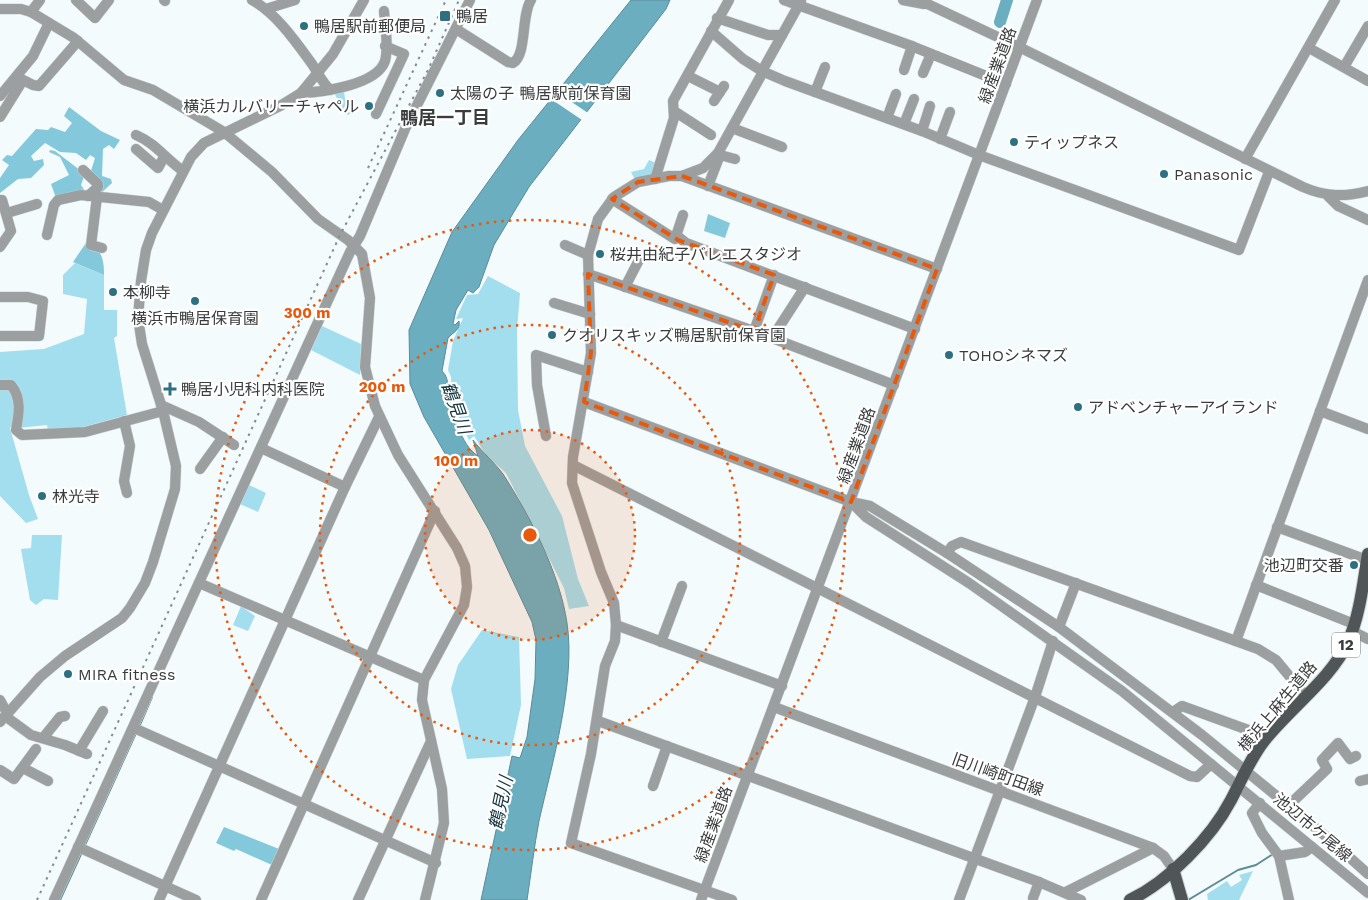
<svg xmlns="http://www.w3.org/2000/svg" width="1368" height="900" viewBox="0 0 1368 900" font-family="'Work Sans','Noto Sans JP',sans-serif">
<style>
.green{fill:#a3deee}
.forest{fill:#84c9db}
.water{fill:#6aaec0;stroke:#5c8c99}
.pier{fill:#f3fbfd}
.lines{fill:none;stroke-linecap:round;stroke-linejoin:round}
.stream{stroke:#5c8c99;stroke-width:2}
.river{stroke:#6aaec0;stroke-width:12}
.minor-casing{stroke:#ced5d7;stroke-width:11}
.major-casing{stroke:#ced5d7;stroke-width:14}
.minor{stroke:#9c9fa0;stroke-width:10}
.major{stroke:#505657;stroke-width:12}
.rail{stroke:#868b8d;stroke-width:2;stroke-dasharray:2.5 5;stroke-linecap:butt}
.marked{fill:none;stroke:#e8590c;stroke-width:4;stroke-dasharray:10 6;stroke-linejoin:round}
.ring{fill:none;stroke:#e8590c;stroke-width:2.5;stroke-dasharray:2.5 5}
.poi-dot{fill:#2d7081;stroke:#fff;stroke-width:2}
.labels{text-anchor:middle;stroke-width:4.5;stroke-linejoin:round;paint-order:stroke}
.shield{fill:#fff;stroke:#757778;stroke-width:1}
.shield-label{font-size:15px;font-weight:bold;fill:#3a3d3e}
.poi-label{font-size:16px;fill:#3a3d3e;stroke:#fff;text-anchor:start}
.street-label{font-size:16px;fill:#3a3d3e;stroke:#fff}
.neighbourhood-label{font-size:18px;font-weight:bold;fill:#3a3d3e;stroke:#fff}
.water-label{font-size:18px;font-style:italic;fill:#15363f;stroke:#fff}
.centre{fill:#e8590c;stroke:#fff;stroke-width:2.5}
.ring-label{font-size:15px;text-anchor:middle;font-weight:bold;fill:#e8590c;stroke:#fff;stroke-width:4.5;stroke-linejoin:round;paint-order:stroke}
</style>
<rect width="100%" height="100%" fill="#f3fbfd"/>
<g class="green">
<polygon points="344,91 345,99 352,99 356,112 347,115 334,93"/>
<polygon points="649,160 658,164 654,176 636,182 631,172 644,169"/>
<polygon points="75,263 104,275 104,310 117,310 117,336 114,338 127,415 83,427 48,432 47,425 18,428 14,422 10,428 29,495 38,519 26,523 0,496 0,352 44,349 84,334 87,299 63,294 63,275"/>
<polygon points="488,276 520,293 517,330 518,410 525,446 562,516 578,579 589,606 569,609 564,588 506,473 486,455 474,436 469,440 461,424 452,396 451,377 448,370 453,341 463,318 456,319 467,295 478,294"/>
<polygon points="322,326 361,344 360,375 311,350"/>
<polygon points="249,485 266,493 258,512 240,504"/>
<polygon points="32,535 62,535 58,600 44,599 36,605 30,600 21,549 31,548"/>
<polygon points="241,606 255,616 248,631 233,625"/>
<polygon points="482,630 519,637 521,705 510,756 467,759 451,689 458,665"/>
<polygon points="1253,871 1239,900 1208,900 1207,894 1227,881 1231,887 1242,880 1239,875"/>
</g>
<g class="forest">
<polygon points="69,107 101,131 120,140 114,149 109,145 103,149 102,176 111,179 112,183 100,194 90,174 95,158 90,155 86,160 76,153 60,152 45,143 31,156 34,161 43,159 44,165 31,178 18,179 0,193 0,178 9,165 2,160 7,155 12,156 36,129 48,130 51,127 65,132 72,123 64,116"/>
<polygon points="50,150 55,151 85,174 81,185 86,193 56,198 51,184 69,175 60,157 49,152"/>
<polygon points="708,214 730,223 725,238 704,231"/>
<path d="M88 240C101 251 104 257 104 275L73 262Z"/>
<polygon points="224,827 279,849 272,865 236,849 234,851 216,843"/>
</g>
<path class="water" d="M631 0H670L666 9 529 187 494 245 479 287 473 293 468 290 456 310 453 324 455 325 459 321C461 330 453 332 448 338L442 371C449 378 447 384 449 393 452 411 461 446 478 456L473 440C482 452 496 464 503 474 530 516 560 574 567 623 576 681 552 764 539 821 534 847 531 874 527 900H481L512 756 520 758 527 737 535 679 536 640 532 622 489 530 424 417 410 384 409 330 452 232 518 140Z"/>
<polygon class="pier" points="554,90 588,113 582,120 548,97"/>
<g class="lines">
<g class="stream">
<polyline points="139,727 152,697"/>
<polyline points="85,845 136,733"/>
<polyline points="60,900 82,852"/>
<polyline points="1188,900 1238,870 1256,865 1273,854"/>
</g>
<polyline class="river" points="1000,22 1007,0"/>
<defs>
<g id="minor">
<polyline points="76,0 95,18 109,0"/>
<polyline points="164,0 165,1"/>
<path d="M252 0C276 13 296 42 312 64 318 73 322 82 330 90"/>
<polyline points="784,0 909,45 1006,84"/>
<polyline points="903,0 924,4"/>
<path d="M919 0 1019 47 1303 187C1326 197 1344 197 1368 191"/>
<polyline points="0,9 21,9 31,12 74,38 124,80 153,90 224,132 272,172 318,219 348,240 362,254 370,298 365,367 375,406 398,455 457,548 465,566 467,587 464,605 424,680 422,700 442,789 444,823 425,900"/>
<polyline points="266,9 295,0"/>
<polyline points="31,12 40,0"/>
<polyline points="717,18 768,35 782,35"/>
<path d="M456 29 508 62 513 63C527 55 521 15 531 0"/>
<polyline points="711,31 743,59 762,71 785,81 922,131 979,155 1239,250 1269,172"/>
<polyline points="1309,48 1368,81"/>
<polyline points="1344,67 1368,26"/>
<polyline points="904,70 912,46"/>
<polyline points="762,71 801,1"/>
<polyline points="923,73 931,54"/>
<polyline points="688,76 720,92"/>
<polyline points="815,92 825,67"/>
<path d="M301 93C323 92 377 85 385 61 389 47 385 25 384 11"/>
<polyline points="0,96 33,56 49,23"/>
<polyline points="714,101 724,86"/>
<polyline points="674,111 711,135"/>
<polyline points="376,114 404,54 385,46"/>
<polyline points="0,117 23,80 33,85 39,86 78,41"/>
<polyline points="887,118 896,94"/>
<polyline points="904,124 914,99"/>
<polyline points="732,128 782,147"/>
<polyline points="922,131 930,106"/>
<path d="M136 135C155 143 166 159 183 171"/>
<polyline points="940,139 950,112"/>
<polyline points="136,149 158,168 164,157"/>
<polyline points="720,155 718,153 763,72"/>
<polyline points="1245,159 1335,0"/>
<polyline points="83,170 98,184 98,187 88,196"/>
<polyline points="682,176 703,168 718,153"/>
<polyline points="655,179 674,118 673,101 729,0"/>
<polyline points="708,186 720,155 735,159"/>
<polyline points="1328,196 1338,206 1368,220"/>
<polyline points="97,197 91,245 102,248"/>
<polyline points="612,199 675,239 683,215"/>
<polyline points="0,200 2,200 11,231 0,247"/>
<polyline points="7,213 37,204"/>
<polyline points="47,235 54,205 58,200 81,195 149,202 163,210"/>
<polyline points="676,235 686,243 915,329"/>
<polyline points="565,245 588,255"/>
<polyline points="588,274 751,330 894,385"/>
<polyline points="625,287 640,258"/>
<polyline points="0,297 28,297 43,301 39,336 0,336"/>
<polyline points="554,303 590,314"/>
<polyline points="754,331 774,275"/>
<polyline points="772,338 805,287"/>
<path d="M0 385H11C22 398 19 414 16 430L22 435 85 432 163 411"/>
<polyline points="584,402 851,502 870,506 947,553 1059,627 1202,735 1329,839 1368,874"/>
<polyline points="161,405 199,422 234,445"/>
<polyline points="1320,411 1368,429"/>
<polyline points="124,421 130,446 124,481 127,493"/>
<polyline points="546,436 537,385 536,355 588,372"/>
<polyline points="261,448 345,487"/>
<polyline points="573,465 1190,776 1197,777 1211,764"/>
<polyline points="200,469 223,437"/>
<polyline points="852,503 866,517 969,583 1122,691 1368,893"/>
<polyline points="1277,527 1367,560"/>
<polyline points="947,553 952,546 961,542 1258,649 1276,660 1305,695"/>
<polyline points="199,583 424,680"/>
<polyline points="1256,585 1354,624"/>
<polyline points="616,625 782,686"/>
<polyline points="1059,627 1076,583"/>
<polyline points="1352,631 1368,639"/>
<polyline points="1236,641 1368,280"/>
<polyline points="661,642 682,586"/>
<polyline points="0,700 7,713"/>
<polyline points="774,707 1153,848 1164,856 1173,869"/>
<polyline points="1173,712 1182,706 1251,731 1264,741"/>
<polyline points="5,716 31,735 65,745 87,754"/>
<polyline points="598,721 1039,882 1081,900"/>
<polyline points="0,722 40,677 65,656 122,618 130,608 145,583 153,562 175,489 176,466 163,411 142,344 138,318 141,281 146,250 152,233 191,157 204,143 280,106 301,93 333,54 364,0"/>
<polyline points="134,728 436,863"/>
<polyline points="43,738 60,717 65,716"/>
<polyline points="79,751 103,711"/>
<polyline points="23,768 48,781"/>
<polyline points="0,770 14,779 36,749"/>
<polyline points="1360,781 1368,779"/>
<polyline points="653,786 667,746"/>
<polyline points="1260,803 1252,813 1262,833 1279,856 1289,900"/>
<polyline points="1288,806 1327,769 1322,760 1338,743 1350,759 1356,756"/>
<polyline points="78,847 196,900"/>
<polyline points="1279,856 1305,852 1312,847"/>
<polyline points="1066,892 1153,848"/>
<polyline points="1033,898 1039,882"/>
<polyline points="54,900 350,252 360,236 405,129 470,0"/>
<polyline points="159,900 345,487 379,417"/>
<polyline points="261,900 435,511"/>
<polyline points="358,900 431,741"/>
<polyline points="701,900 1037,0"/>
<polyline points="732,900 571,843 591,754 605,666 615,641 616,625 614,603 601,572 572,483 573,457 591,353 588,255 598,219 614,197 638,182 669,176 682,176 937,269"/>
<polyline points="959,900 1035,697 1053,641"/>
</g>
<g id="major">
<polyline points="1173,869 1182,900"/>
<path d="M1130 900C1169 881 1211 838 1231 800 1242 779 1250 759 1264 741 1290 708 1331 679 1348 642 1360 615 1363 583 1368 554"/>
</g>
</defs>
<use href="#minor" class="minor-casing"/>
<use href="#major" class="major-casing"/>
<use href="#minor" class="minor"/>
<use href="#major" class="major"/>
<g class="rail">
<polyline points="368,168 446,0"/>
<polyline points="37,900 340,235 428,70 459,0"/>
</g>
</g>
<path class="marked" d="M682 176 937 269 851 502 584 402 591 353 588 274 754 331 774 275 678 240 612 199 638 182Z"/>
<circle cx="530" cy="535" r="105" fill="#e8590c" fill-opacity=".12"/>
<g class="ring">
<circle cx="530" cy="535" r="105"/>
<circle cx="530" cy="535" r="210"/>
<circle cx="530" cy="535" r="315"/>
</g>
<g class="poi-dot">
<rect x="439" y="10" width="12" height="12" rx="2.5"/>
<circle cx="304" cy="26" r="5"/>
<circle cx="440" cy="93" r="5"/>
<circle cx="369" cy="106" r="5"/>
<circle cx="1014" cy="142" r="5"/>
<circle cx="1164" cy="174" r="5"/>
<circle cx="600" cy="254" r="5"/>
<circle cx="113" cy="292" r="5"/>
<circle cx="195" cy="301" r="5"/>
<circle cx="552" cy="335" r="5"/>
<circle cx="949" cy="355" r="5"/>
<path d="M167.5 381.5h5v5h5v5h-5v5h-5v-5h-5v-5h5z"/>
<circle cx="1078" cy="407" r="5"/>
<circle cx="42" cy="496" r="5"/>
<circle cx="1354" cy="565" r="5"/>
<circle cx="68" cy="674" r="5"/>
</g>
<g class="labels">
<rect class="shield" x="1332" y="632.5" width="28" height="25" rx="4"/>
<g class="shield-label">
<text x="1346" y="650">12</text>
</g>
<g class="poi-label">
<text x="456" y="22">鴨居</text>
<text x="314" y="32">鴨居駅前郵便局</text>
<text x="450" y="99">太陽の子 鴨居駅前保育園</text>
<text x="359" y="112" text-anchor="end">横浜カルバリーチャペル</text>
<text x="1024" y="148">ティップネス</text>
<text x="1174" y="180">Panasonic</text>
<text x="610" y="260">桜井由紀子バレエスタジオ</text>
<text x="123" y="298">本柳寺</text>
<text x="195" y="324" text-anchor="middle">横浜市鴨居保育園</text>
<text x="562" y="341">クオリスキッズ鴨居駅前保育園</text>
<text x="959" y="361">TOHOシネマズ</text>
<text x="181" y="395">鴨居小児科内科医院</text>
<text x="1088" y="413">アドベンチャーアイランド</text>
<text x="52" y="502">林光寺</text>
<text x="1344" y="571" text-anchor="end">池辺町交番</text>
<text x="78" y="680">MIRA fitness</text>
</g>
<g class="street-label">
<text transform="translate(997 65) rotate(-70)" y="6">緑産業道路</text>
<text transform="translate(856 445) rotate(-70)" y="6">緑産業道路</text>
<text transform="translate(1277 706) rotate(-50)" y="6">横浜上麻生道路</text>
<text transform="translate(998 774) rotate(20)" y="6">旧川崎町田線</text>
<text transform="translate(713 824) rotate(-70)" y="6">緑産業道路</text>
<text transform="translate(1313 827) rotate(40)" y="6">池辺市ケ尾線</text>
</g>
<g class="neighbourhood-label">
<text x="445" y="124">鴨居一丁目</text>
</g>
<g class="water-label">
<text transform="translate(456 408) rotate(70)" y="6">鶴見川</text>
<text transform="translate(501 803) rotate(-78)" y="6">鶴見川</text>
</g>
</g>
<circle cx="530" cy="535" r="8" class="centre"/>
<g class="ring-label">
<text x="307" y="318">300 m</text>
<text x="382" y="392">200 m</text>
<text x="456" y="466">100 m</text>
</g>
</svg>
